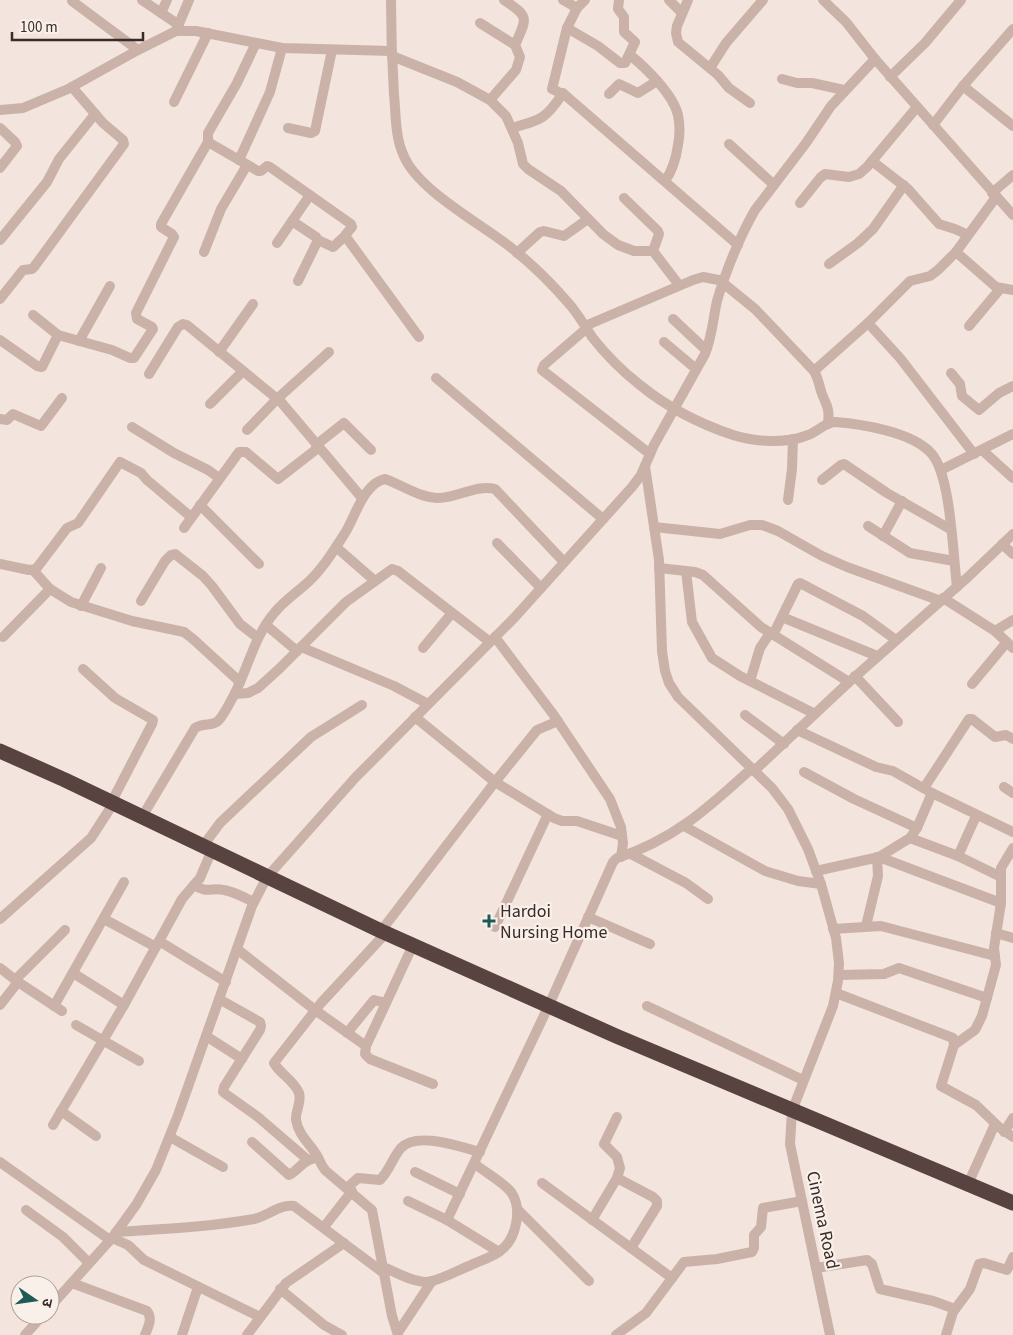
<svg xmlns="http://www.w3.org/2000/svg" width="1013" height="1335" viewBox="0 0 1013 1335" font-family="'Source Sans 3','Noto Sans Devanagari',sans-serif">
<style>
.lines{fill:none;stroke-linecap:round;stroke-linejoin:round}
.minor{stroke:#cbb2a9;stroke-width:10}
.highway{stroke:#594340;stroke-width:15}
.poi-dot{fill:#1e5b54;stroke:#faf0ea;stroke-width:2}
.labels{text-anchor:middle;stroke-width:4.5;stroke-linejoin:round;paint-order:stroke}
.poi-label{font-size:18px;fill:#382b29;stroke:#faf0ea;text-anchor:start}
.street-label{font-size:18px;fill:#382b29;stroke:#faf0ea}
</style>
<rect width="100%" height="100%" fill="#f3e5dd"/>
<g class="lines">
<g class="minor">
<polyline points="142,0 179,25"/>
<path d="M391 0C391 32 392 63 394 95 396 114 395 136 403 154 417 191 484 225 514 250 534 266 554 286 571 306 579 316 585 326 592 337 606 355 622 371 640 385 667 407 700 424 733 435 755 442 786 444 808 435 817 432 824 423 835 422 862 424 912 432 931 453 951 474 953 556 957 587"/>
<path d="M504 0C530 17 527 18 515 45"/>
<polyline points="563,0 577,8"/>
<polyline points="585,0 577,8 567,28 552,89 565,95 738,245"/>
<polyline points="669,0 682,13"/>
<polyline points="688,0 677,26 676,33 678,42 718,75 729,88 750,103"/>
<polyline points="823,0 846,22 875,59 1013,215"/>
<polyline points="72,1 138,50"/>
<polyline points="161,13 167,0"/>
<polyline points="480,23 515,45 520,57 516,70 490,100"/>
<polyline points="567,28 598,46 620,63 625,63 635,42 624,32 624,17 618,9 619,0"/>
<polyline points="176,31 189,0"/>
<polyline points="256,43 237,83 208,133 208,142 258,171 261,171 267,166 270,167 351,224 352,227 346,234 346,237 419,337"/>
<path d="M630 55C646 68 673 94 678 115 680 125 680 135 678 145 676 159 673 170 665 181"/>
<polyline points="392,56 457,82 490,100 506,116 518,143 523,164 528,169 561,191 603,234 618,245 634,251 653,251"/>
<polyline points="710,68 726,43 763,0"/>
<polyline points="890,77 925,43 961,0"/>
<polyline points="782,79 797,83 812,83 844,90"/>
<polyline points="963,86 1013,126"/>
<polyline points="609,94 619,84 638,93 657,81"/>
<polyline points="174,102 208,33"/>
<polyline points="0,110 23,108 68,89 138,50 176,31 196,31 282,48 391,51"/>
<polyline points="933,125 963,86 1013,29"/>
<polyline points="0,128 15,142 17,146 0,168"/>
<polyline points="288,128 311,133 315,131 332,50"/>
<path d="M512 128C541 120 546 119 563 93"/>
<polyline points="729,144 774,185"/>
<polyline points="239,160 270,92 282,48"/>
<polyline points="872,161 908,189 939,224 955,229 968,235"/>
<polyline points="992,193 1013,175"/>
<polyline points="624,198 658,231 659,234 653,251 679,285"/>
<polyline points="800,203 820,178 825,174 849,177 859,174 867,167 917,107"/>
<polyline points="292,221 316,237 318,240 298,281"/>
<polyline points="0,240 47,182 59,159 95,114"/>
<polyline points="318,240 333,247 345,236"/>
<polyline points="277,243 310,195"/>
<polyline points="204,252 221,209 247,165"/>
<polyline points="956,252 996,287 1013,290"/>
<polyline points="517,253 540,232 544,231 564,236 588,219"/>
<polyline points="829,264 858,243 873,229 904,185"/>
<path d="M723 283 755 309 814 371C818 378 819 384 821 391 826 406 830 406 828 424"/>
<polyline points="0,299 23,270 32,269 34,267 124,144 123,140 103,123 72,87"/>
<polyline points="673,319 706,350"/>
<polyline points="868,323 900,358 974,454"/>
<polyline points="585,326 693,280 703,277 724,281"/>
<polyline points="969,326 1000,289"/>
<polyline points="587,328 544,365 542,370 650,454"/>
<polyline points="58,335 112,350 130,358 134,358 153,329 152,327 137,319 136,313 174,237 172,234 161,227 161,224 208,142"/>
<polyline points="0,340 37,366 42,367 58,335 33,315"/>
<polyline points="79,341 110,286"/>
<polyline points="664,342 696,369"/>
<polyline points="219,352 253,304"/>
<polyline points="814,371 868,323 910,281 930,276 938,270 956,252 996,197"/>
<polyline points="951,373 960,384 962,396 979,410 999,393 1013,386"/>
<polyline points="149,374 178,327 183,324 187,325 281,402 362,498"/>
<polyline points="436,378 603,519"/>
<polyline points="210,404 243,371"/>
<polyline points="0,419 7,420 13,414 41,426 62,398"/>
<polyline points="132,427 174,453 208,470 219,478"/>
<polyline points="247,430 277,399 329,352"/>
<polyline points="316,445 344,423 371,450"/>
<polyline points="982,450 1013,478"/>
<polyline points="645,466 659,560 662,651 665,671 669,683 678,697 772,788 788,809 808,849 821,884 836,938 839,963 838,981 833,1006 792,1111 790,1144 830,1335"/>
<polyline points="941,470 1013,434"/>
<polyline points="822,480 841,465 844,464 887,493 950,529"/>
<polyline points="788,500 792,469 793,439"/>
<polyline points="200,505 259,564"/>
<polyline points="868,526 910,553 954,561"/>
<polyline points="654,527 720,534 750,525 762,525 778,531 822,556 847,567 941,601"/>
<polyline points="184,528 239,452 246,452 278,479 318,448"/>
<polyline points="883,536 902,501"/>
<polyline points="497,543 541,588"/>
<polyline points="1002,544 1013,554"/>
<polyline points="336,547 375,581"/>
<polyline points="0,564 29,570 36,569 67,528 78,523 120,462 141,473 147,480 191,517"/>
<polyline points="659,568 695,572 703,575 761,627 849,682"/>
<polyline points="33,570 50,589 71,602 132,621 184,632 193,639 240,682"/>
<polyline points="686,571 692,622 712,658 740,676 815,714"/>
<polyline points="943,598 995,631 1013,648"/>
<polyline points="141,601 165,561 171,555 175,554 203,576 212,586 240,624 258,638"/>
<polyline points="81,606 101,568"/>
<polyline points="782,617 877,656"/>
<polyline points="266,625 297,651"/>
<polyline points="995,631 1013,620"/>
<polyline points="773,635 798,584 800,583 863,616 896,640"/>
<polyline points="3,637 50,589"/>
<polyline points="495,637 553,714 610,799 621,827 623,843 621,857"/>
<polyline points="301,647 394,686 428,704"/>
<polyline points="423,648 452,613"/>
<polyline points="83,669 115,698 153,720 152,724 111,803"/>
<polyline points="855,676 898,722"/>
<polyline points="750,681 760,648 770,633"/>
<polyline points="972,684 1007,642"/>
<polyline points="235,694 248,693 258,688 279,669 346,602 392,569 398,571 490,642"/>
<polyline points="745,715 784,744"/>
<polyline points="415,717 495,782 554,818 562,821 577,821 622,836"/>
<polyline points="797,730 876,767 893,771 932,793 1013,832"/>
<polyline points="754,771 849,682 968,577 1013,534"/>
<polyline points="804,772 854,799 917,828"/>
<polyline points="1004,787 1013,793"/>
<polyline points="924,788 969,719 972,719 995,737 1006,735 1013,739"/>
<path d="M142 817 195 728C203 722 213 727 219 720 225 713 229 704 233 697 248 669 254 636 275 612 284 601 296 593 306 584 322 570 334 550 345 533 355 517 364 483 385 479 402 485 418 497 437 498 456 499 475 484 495 489L564 562"/>
<polyline points="684,826 765,871 798,881 821,884"/>
<polyline points="910,838 958,856 1001,877"/>
<polyline points="203,846 220,823 311,737 362,705"/>
<polyline points="631,854 686,883 708,899"/>
<polyline points="958,856 976,816"/>
<polyline points="879,857 1001,903"/>
<polyline points="816,871 879,857 910,838 917,828 932,793"/>
<path d="M194 885C207 894 211 887 224 890 235 892 245 898 254 902"/>
<polyline points="588,917 650,944"/>
<polyline points="0,919 91,838 113,804"/>
<polyline points="104,919 156,947"/>
<polyline points="866,926 878,876 877,857"/>
<polyline points="495,927 548,814"/>
<polyline points="833,929 881,926 995,956"/>
<polyline points="381,931 495,782 537,730 558,721"/>
<path d="M386 933 321 1003 274 1063C280 1074 294 1080 299 1093 302 1103 295 1111 296 1120 298 1134 309 1143 316 1154 320 1160 321 1166 326 1171L372 1210 392 1316 398 1335"/>
<polyline points="996,933 1013,938"/>
<polyline points="159,941 226,982"/>
<polyline points="413,945 366,1046 365,1054 370,1059 433,1084"/>
<polyline points="237,949 315,1010 366,1046"/>
<polyline points="0,968 18,982 62,1011"/>
<polyline points="73,973 124,1005"/>
<polyline points="839,975 884,974 899,968 987,998"/>
<polyline points="15,980 65,930"/>
<polyline points="836,993 953,1038 954,1045 941,1086 976,1105 1000,1128 1013,1137"/>
<polyline points="219,999 260,1022 261,1026 260,1030 224,1087 223,1092 258,1117 308,1160"/>
<polyline points="0,1005 18,982"/>
<polyline points="54,1006 124,882"/>
<polyline points="647,1006 803,1080"/>
<polyline points="76,1025 139,1061"/>
<polyline points="347,1033 374,1000 386,1003"/>
<polyline points="206,1036 242,1059"/>
<polyline points="954,1045 975,1030 982,1016 996,965 994,948 1001,903 1001,868 1013,848"/>
<polyline points="61,1111 96,1136"/>
<polyline points="53,1125 124,1005 182,899 200,878 212,850"/>
<polyline points="1004,1132 1013,1118"/>
<polyline points="170,1137 223,1167"/>
<path d="M252 1142 289 1175C298 1171 302 1161 312 1159"/>
<polyline points="0,1162 110,1240"/>
<polyline points="415,1172 460,1194"/>
<polyline points="617,1178 653,1197 657,1201 657,1206 631,1248"/>
<polyline points="542,1183 672,1278"/>
<polyline points="968,1184 995,1124"/>
<path d="M347 1188 358 1178 380 1180C389 1171 393 1157 401 1148 417 1131 460 1147 480 1152"/>
<polyline points="408,1201 447,1220 499,1252"/>
<polyline points="517,1209 589,1281"/>
<polyline points="26,1210 63,1237 89,1263"/>
<path d="M447 1220 549 1005 613 862 617 858C674 840 709 807 751 769"/>
<polyline points="592,1220 617,1178 620,1168 617,1157 604,1144 617,1117"/>
<polyline points="324,1227 352,1191"/>
<path d="M116 1232C162 1229 209 1227 254 1219 268 1216 280 1204 294 1206L385 1274"/>
<polyline points="112,1238 128,1245 144,1260 260,1317"/>
<path d="M383 1267C396 1272 412 1282 426 1282 437 1282 458 1270 469 1266 479 1261 491 1258 500 1251 516 1240 523 1209 511 1192 502 1181 486 1173 475 1164"/>
<polyline points="816,1268 867,1260 872,1264 880,1289 933,1301 955,1309"/>
<path d="M72 1283 147 1311C153 1319 148 1327 145 1335"/>
<polyline points="280,1289 324,1325 342,1335"/>
<path d="M50 1307 112 1238 136 1205 156 1170 178 1115 252 906 267 877 355 778 515 617 632 487 641 475 654 445 705 354C712 337 713 319 717 301 725 273 740 236 755 210L806 143 831 106 875 59"/>
<polyline points="399,1331 432,1281"/>
<polyline points="25,1335 43,1315"/>
<polyline points="182,1335 198,1287"/>
<polyline points="247,1335 286,1283 344,1243"/>
<polyline points="616,1335 646,1313 684,1262 717,1259 752,1252 754,1248 754,1235 761,1227 763,1208 802,1201"/>
<polyline points="946,1335 953,1312 970,1289 979,1264 984,1263 1007,1270 1013,1257"/>
</g>
<polyline class="highway" points="0,751 65,780 381,931 616,1036 1013,1203"/>
</g>
<path class="poi-dot" d="M486.5 913.5h5v5h5v5h-5v5h-5v-5h-5v-5h5z"/>
<g class="labels">
<g class="poi-label">
<text x="500" y="917">Hardoi<tspan x="500" dy="21">Nursing Home</tspan></text>
</g>
<g class="street-label">
<text transform="translate(823 1220) rotate(78)" y="6">Cinema Road</text>
</g>
</g>
<g transform="translate(35 1300) rotate(103)"><circle r="24" fill="#faf0ea" stroke="#aca19d"/>
<path d="M0-4L9 19L0 12L-9 19Z" fill="#1e5b54"/>
<text y="-8" font-size="14" font-weight="bold" text-anchor="middle" fill="#382b29">उ</text>
</g>
<path d="M12 32v8h131v-8" fill="none" stroke="#382b29" stroke-width="2.5"/>
<text x="20" y="32" font-size="15" fill="#382b29" stroke="#faf0ea" stroke-width="4" paint-order="stroke">100 m</text>
</svg>
